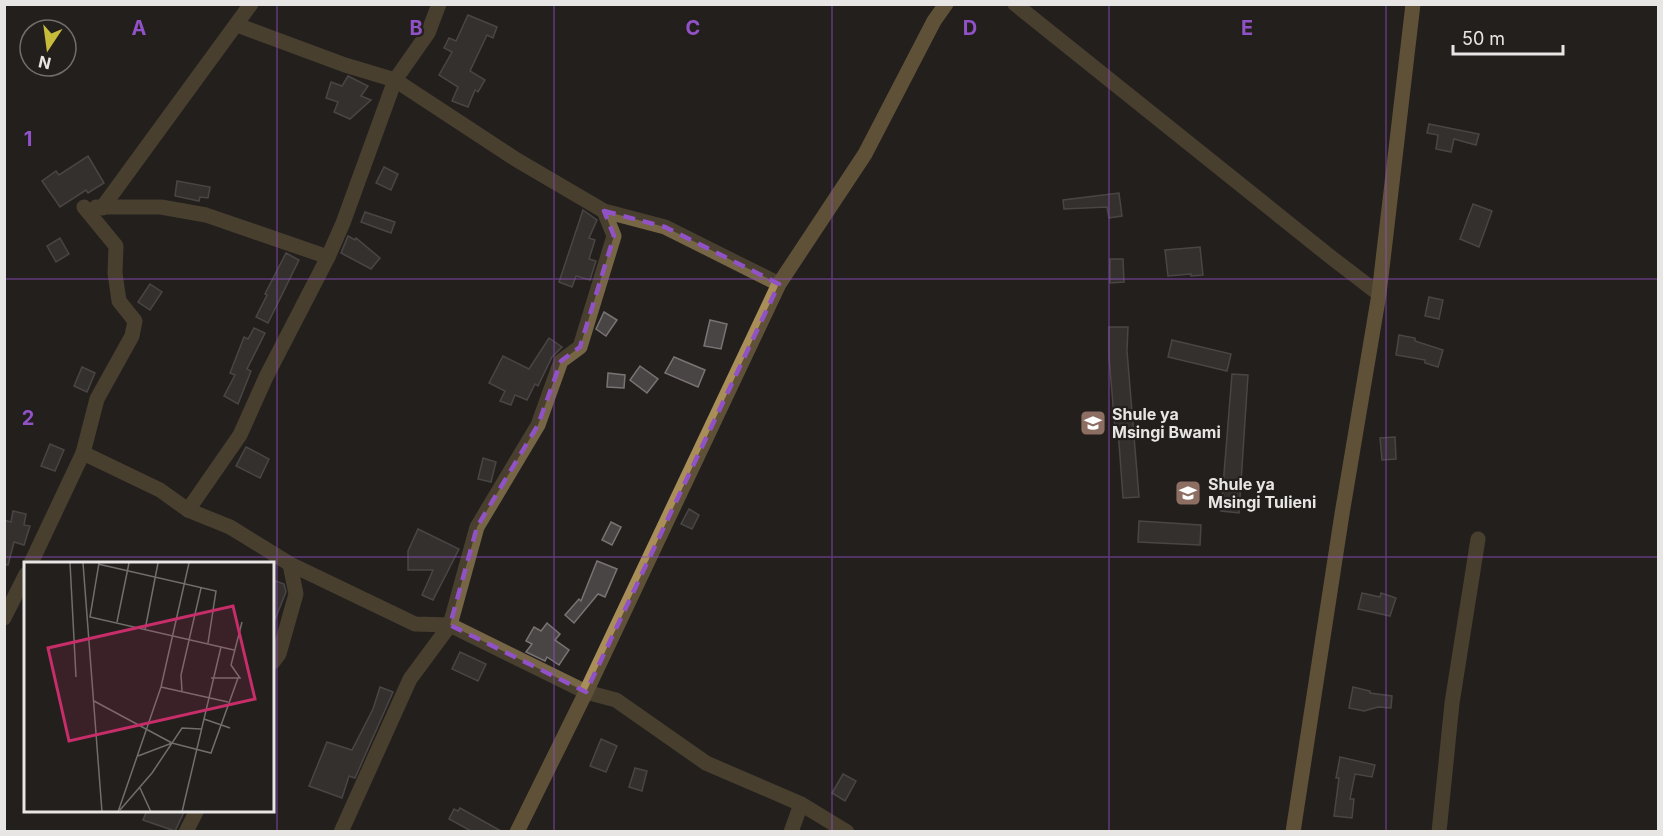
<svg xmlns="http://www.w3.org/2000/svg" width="1663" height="836" viewBox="0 0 1663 836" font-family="Inter,sans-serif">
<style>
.building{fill:#494544;stroke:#797473;stroke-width:1.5}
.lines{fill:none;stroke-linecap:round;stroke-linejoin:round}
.street{stroke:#776646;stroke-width:15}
.secondary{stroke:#a98e59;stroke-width:15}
.marked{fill:none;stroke:#9151c7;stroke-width:4.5;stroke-dasharray:12 8;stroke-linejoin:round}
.grid{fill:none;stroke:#9151c7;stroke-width:1.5;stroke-opacity:0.55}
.labels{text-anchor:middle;stroke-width:4.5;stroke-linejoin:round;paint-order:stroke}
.poi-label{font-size:16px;font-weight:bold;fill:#e8e6e5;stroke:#221f1d;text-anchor:start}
.inset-road{fill:none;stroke:#716f6d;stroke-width:1.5}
.view{fill:#c62d69;fill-opacity:0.15;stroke:#c62d69;stroke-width:3}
.inset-edge{fill:none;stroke:#e8e6e5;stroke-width:3}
.grid-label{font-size:20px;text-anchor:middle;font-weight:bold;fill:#9151c7;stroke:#221f1d;stroke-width:4.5;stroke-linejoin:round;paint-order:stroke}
</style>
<rect width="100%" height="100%" fill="#221f1d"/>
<g class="building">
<polygon points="468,15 497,27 493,38 487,35 470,71 485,80 478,92 475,90 468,107 452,101 458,87 439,75 452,52 444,48 449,38 456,41"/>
<polygon points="348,76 368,86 361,96 371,100 350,119 334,112 338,102 326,98 331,82 342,86"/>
<polygon points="1429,124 1479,134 1476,145 1454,139 1451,152 1436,149 1438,135 1427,133"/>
<polygon points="88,156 104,183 88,193 86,190 60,207 42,181 56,171 59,175"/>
<polygon points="384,167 398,174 391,190 376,183"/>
<polygon points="177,181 210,187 208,198 200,197 199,201 175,196"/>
<polygon points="1119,193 1122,216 1109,218 1107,207 1064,209 1063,200"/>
<polygon points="1473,204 1492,211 1479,247 1460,239"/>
<polygon points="583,210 597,220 589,238 595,240 589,259 596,261 590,280 576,276 572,287 559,282"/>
<polygon points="365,212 395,222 391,233 361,222"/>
<polygon points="348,236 355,240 356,238 380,258 371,269 341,253"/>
<polygon points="60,238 69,254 56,262 47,246"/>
<polygon points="1200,247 1203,275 1191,276 1191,274 1168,276 1165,250"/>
<polygon points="286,253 299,260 268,323 256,317 267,295 265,294"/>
<polygon points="1110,259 1123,259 1124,282 1110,283"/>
<polygon points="150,284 162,292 150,310 138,302"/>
<polygon points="1429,297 1443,300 1439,319 1425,316"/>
<polygon points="604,312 617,320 606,336 596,329"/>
<polygon points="710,320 727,324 721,349 704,346"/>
<polygon points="1109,327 1128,327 1127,351 1139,497 1123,498 1118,429 1115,429 1109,357"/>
<polygon points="254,328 265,333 247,369 251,371 238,404 224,396 235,375 230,373 244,337 248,339"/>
<polygon points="1399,335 1415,338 1415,341 1443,350 1438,367 1425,363 1425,360 1396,355"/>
<polygon points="549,338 562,347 552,357 538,386 535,384 527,400 515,395 511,405 500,401 505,391 489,383 503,356 529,369"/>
<polygon points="1172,340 1231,354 1227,371 1168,357"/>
<polygon points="674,357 705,370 698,387 665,373"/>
<polygon points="640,366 658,379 647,393 630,380"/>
<polygon points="82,367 95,373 87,392 74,386"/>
<polygon points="608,373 625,375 624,388 607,387"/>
<polygon points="1232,374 1248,375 1239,513 1221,511"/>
<polygon points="1395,437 1396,459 1382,460 1380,438"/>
<polygon points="50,444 64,450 55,471 41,466"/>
<polygon points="246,447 269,459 260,478 236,466"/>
<polygon points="483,458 496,462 491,482 478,479"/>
<polygon points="689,509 699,515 692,529 681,524"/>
<polygon points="13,511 26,514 24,525 30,526 24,545 14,542 8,565 4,564 4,520 11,522"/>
<polygon points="1139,521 1201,525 1200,545 1138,542"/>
<polygon points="611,522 621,527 612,545 602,540"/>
<polygon points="418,529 459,549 433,600 422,595 433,570 408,570 408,551"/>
<polygon points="597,561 617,569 605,597 598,594 574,623 565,615 579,599 581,601"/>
<polygon points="273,580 284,584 286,592 274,622"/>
<polygon points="1362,593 1380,597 1381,593 1396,598 1390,616 1358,609"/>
<polygon points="547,623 560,634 555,640 569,650 559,665 547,657 545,661 526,652 532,644 526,641 534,627 541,631"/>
<polygon points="460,652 486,664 478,681 452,669"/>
<polygon points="380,687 393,692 355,778 349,776 342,798 309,786 327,742 352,750 373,709"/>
<polygon points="1353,687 1370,691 1370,693 1392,696 1391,708 1378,707 1364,711 1349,708"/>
<polygon points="601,739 617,746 606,772 590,766"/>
<polygon points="1340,757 1375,765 1372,777 1355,774 1350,799 1354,799 1352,818 1334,816 1339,778 1336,778"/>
<polygon points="635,768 647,771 642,791 629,787"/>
<polygon points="843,774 856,781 845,801 832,793"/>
<polygon points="460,808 501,831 471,831 449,819 454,809 458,811"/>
<polygon points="147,810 185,810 175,831 143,820"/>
</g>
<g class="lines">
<g class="street">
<polyline points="1015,4 1332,258 1379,294"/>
<polyline points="237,25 345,65 395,80 517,160 604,211 665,227 779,284"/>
<polyline points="96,207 161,207 206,215 328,257"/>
<polyline points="102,208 251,4"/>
<polyline points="83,453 160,490 188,510 230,527 290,564 415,624 450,625 586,692 616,700 706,763 801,804 847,832"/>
<polyline points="188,510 240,435 266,377 328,257 343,223 395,80 428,33 439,4"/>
<polyline points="31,563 83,453 97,399 132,336 135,321 119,301 115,273 116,246 84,207"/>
<polyline points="4,618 26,574"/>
<polyline points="273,662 279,654 296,594 290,564"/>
<polyline points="186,832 197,810"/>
<polyline points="341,832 410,679 450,625 477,527 538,425 561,361 580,347 614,236 604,211"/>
<polyline points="791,832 801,804"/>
<polyline points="1439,832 1452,703 1478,539"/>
</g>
<g class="secondary">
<polyline points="517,832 586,692 779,284 865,154 934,21 946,4"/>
<polyline points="1293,832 1342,514 1379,294 1413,4"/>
</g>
</g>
<path d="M0 0H1663V836H0ZM604 211 665 227 779 284 586 692 450 625 477 527 538 425 561 361 580 347 614 236Z" fill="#221f1d" fill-opacity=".55" fill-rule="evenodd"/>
<path class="marked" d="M604 211 665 227 779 284 586 692 450 625 477 527 538 425 561 361 580 347 614 236Z"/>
<path class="grid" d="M277 4V832M554 4V832M832 4V832M1109 4V832M1386 4V832M4 279H1658M4 557H1658"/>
<defs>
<symbol id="school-square" viewBox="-11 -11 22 22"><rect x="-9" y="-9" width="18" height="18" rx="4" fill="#8d6e63" stroke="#221f1d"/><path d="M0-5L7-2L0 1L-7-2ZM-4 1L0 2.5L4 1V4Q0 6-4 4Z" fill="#fff"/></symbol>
</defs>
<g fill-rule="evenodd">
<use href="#school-square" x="1078" y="408" width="30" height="30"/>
<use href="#school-square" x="1173" y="478" width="30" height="30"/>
</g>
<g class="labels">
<g class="poi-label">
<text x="1112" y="420">Shule ya<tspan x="1112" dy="18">Msingi Bwami</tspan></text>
<text x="1208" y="490">Shule ya<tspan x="1208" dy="18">Msingi Tulieni</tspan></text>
</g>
</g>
<g transform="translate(24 562)">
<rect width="250" height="250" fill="#221f1d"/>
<path class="inset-road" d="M46 1 52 115M59 1 78 250M75 1 66 55 210 88M74 2 192 29 184 81M93 60 105 1M121 68 134 1M187 116H216L207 103 218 60M137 125 204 140M158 129 157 113 177 26M70 139 148 181M180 157 206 166M114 194 148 181 187 191 214 116M116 226 127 250M96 248 128 211 158 166 177 167M94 250 137 125 165 1M158 250 197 85"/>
<path class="view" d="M209 44 231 137 45 179 24 86Z"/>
<rect width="250" height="250" class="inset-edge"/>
</g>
<g class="grid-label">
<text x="139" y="35">A</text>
<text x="416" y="35">B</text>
<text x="693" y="35">C</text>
<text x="970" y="35">D</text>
<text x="1247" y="35">E</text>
<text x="28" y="146">1</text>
<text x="28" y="425">2</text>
</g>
<rect width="1663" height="836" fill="none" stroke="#e8e6e5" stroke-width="12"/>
<g transform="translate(48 48) rotate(193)"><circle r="28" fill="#221f1d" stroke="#716f6d" stroke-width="1.5"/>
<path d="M0-4.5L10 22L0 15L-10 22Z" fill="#c7bb3c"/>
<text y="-9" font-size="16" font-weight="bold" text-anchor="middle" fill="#e8e6e5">N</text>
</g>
<path d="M1453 45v9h110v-9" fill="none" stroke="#e8e6e5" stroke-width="3"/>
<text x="1462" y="45" font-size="18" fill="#e8e6e5" stroke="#221f1d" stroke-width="4.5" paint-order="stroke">50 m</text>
</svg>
